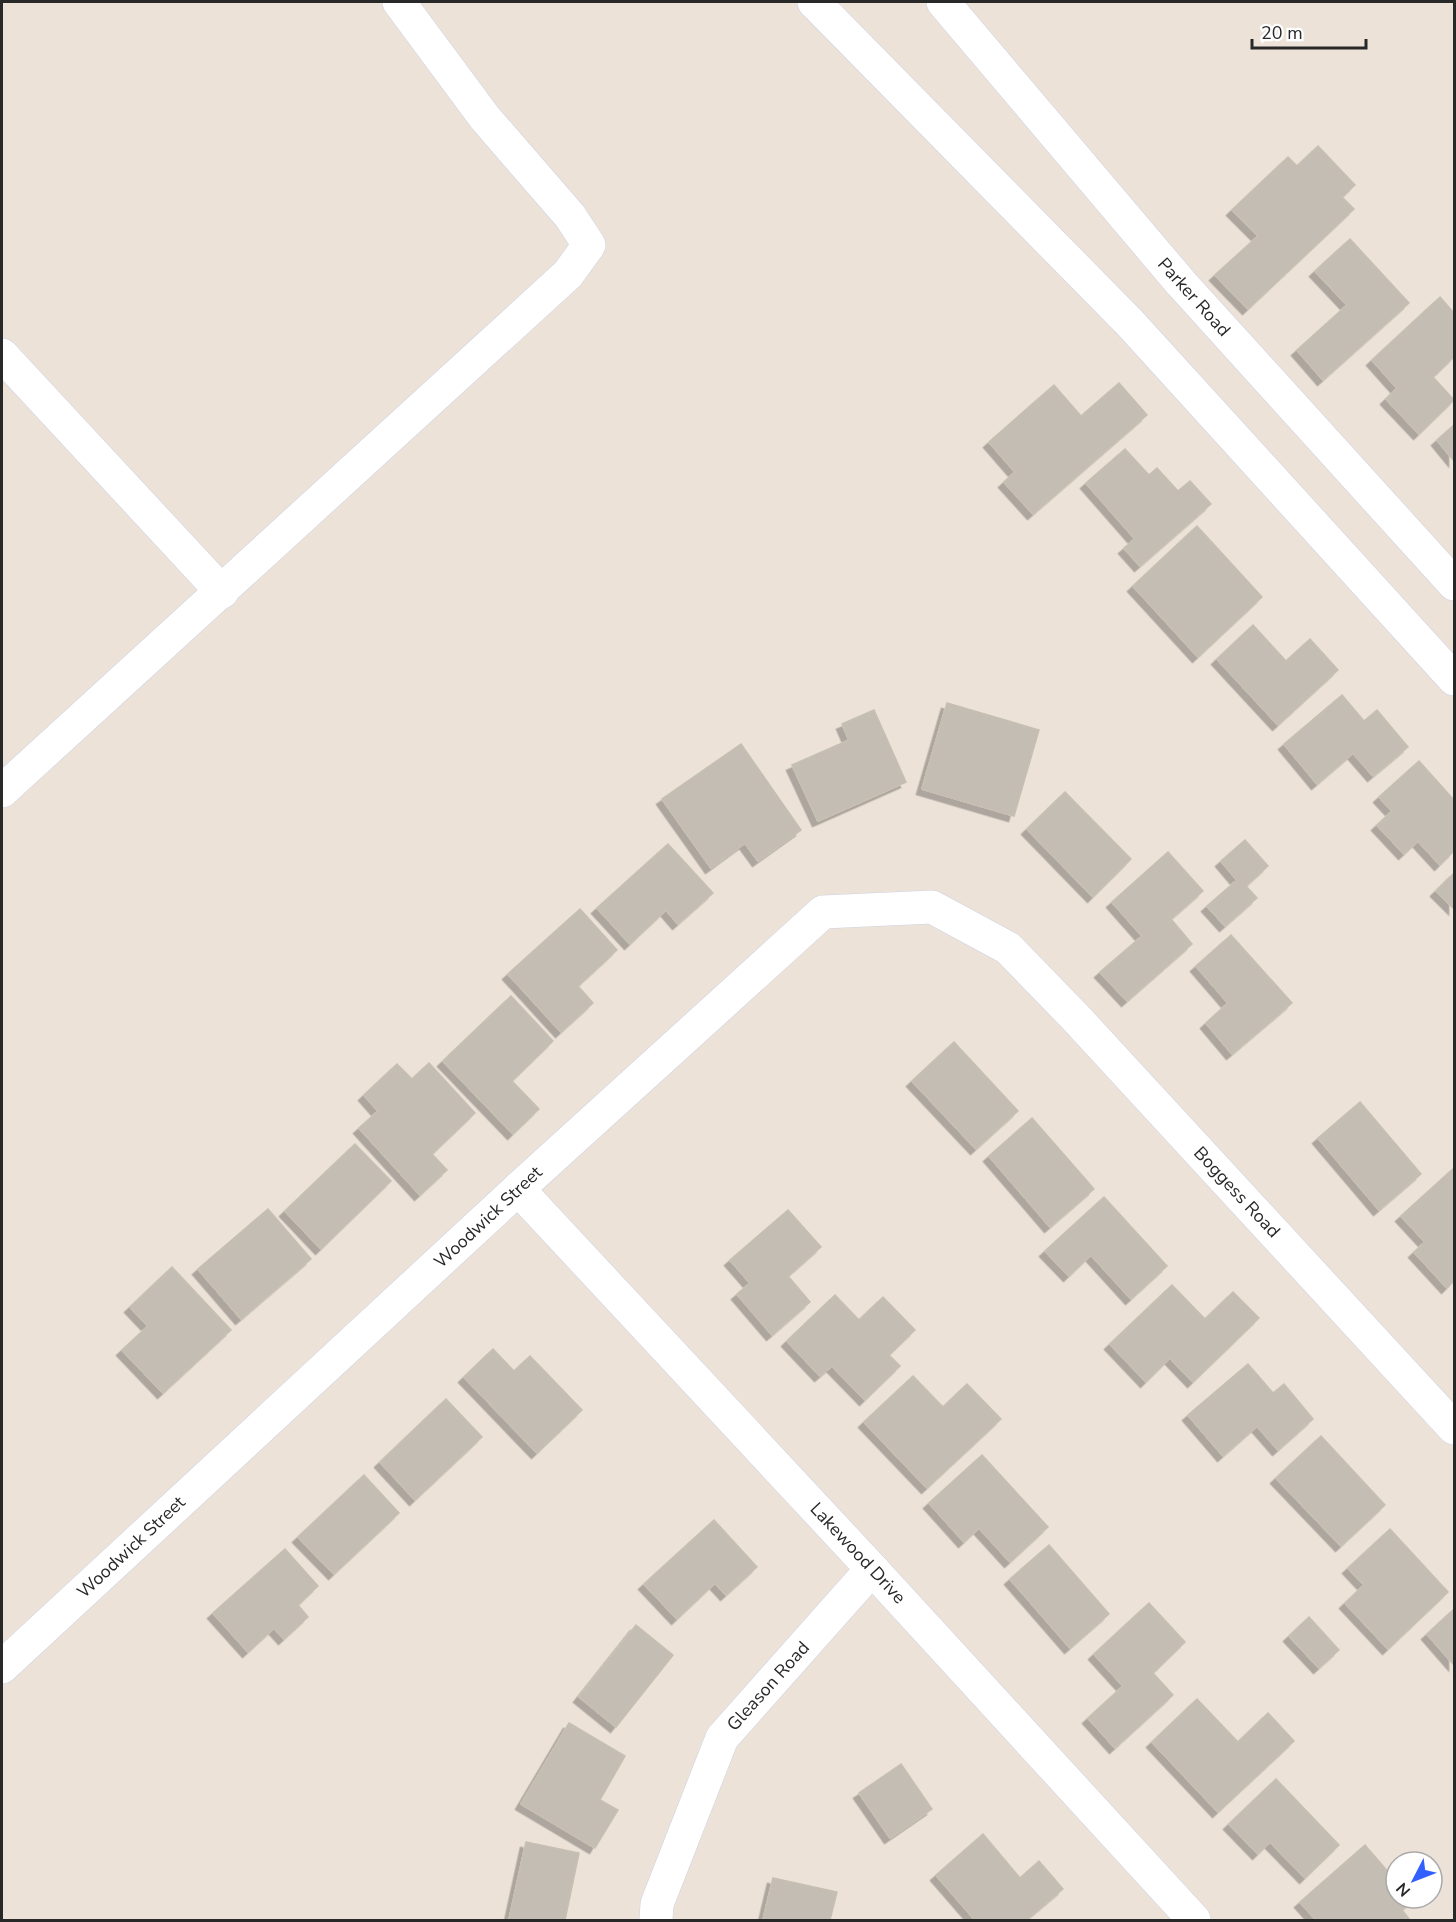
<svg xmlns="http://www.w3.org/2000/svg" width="1456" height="1922" viewBox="0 0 1456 1922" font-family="'Nunito Sans',sans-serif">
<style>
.building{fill:#c3bdb4;stroke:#c7bfb1;stroke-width:1.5;filter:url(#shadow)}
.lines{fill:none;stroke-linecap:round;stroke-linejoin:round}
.minor-casing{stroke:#cdd2e3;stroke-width:34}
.tertiary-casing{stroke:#cdd2e3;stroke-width:34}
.minor{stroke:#fff;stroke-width:33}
.tertiary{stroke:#fff;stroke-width:33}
.labels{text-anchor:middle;stroke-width:5;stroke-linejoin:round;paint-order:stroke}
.street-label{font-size:18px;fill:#282828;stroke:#fff}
</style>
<defs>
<filter id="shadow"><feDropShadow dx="-5.5" dy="5.5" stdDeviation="0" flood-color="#0004"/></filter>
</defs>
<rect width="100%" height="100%" fill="#ece2d8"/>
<g class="building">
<polygon points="1318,146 1355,185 1342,197 1354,209 1248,309 1215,275 1258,236 1232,210 1288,157 1297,166"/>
<polygon points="1350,239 1409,303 1323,380 1297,350 1347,305 1315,271"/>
<polygon points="1440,297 1454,313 1454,357 1433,377 1454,400 1419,434 1386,399 1397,388 1372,360"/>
<polygon points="1119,383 1147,415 1033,514 1004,482 1015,472 989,442 1054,385 1081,416"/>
<polygon points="1454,425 1454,461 1437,440"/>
<polygon points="1125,449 1149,475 1157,468 1178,491 1190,481 1211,504 1140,566 1124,548 1135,539 1086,483"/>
<polygon points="1197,526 1262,597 1198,657 1133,586"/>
<polygon points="1253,625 1286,661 1310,639 1338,670 1278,725 1217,659"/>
<polygon points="1342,695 1364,721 1377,710 1408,747 1373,776 1353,753 1317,784 1284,744"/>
<polygon points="947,703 1039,730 1014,816 922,789"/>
<polygon points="874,710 906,782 818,821 792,765 849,740 842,724"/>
<polygon points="741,744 801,830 758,861 745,843 711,868 662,799"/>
<polygon points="1419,761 1454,800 1454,851 1440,865 1418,841 1404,854 1377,825 1392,811 1379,797"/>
<polygon points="1065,792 1131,859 1093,897 1027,829"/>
<polygon points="1245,840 1268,866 1246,886 1257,898 1225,926 1207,906 1237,880 1221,861"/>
<polygon points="668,844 713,893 678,924 666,910 630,944 597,908"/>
<polygon points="1168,852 1203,891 1171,919 1192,944 1127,1001 1100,972 1142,936 1112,902"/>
<polygon points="1454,873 1454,909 1436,891"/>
<polygon points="580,909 617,950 578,986 593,1003 561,1032 508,974"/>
<polygon points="1231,935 1292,1003 1232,1054 1206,1023 1228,1003 1196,966"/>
<polygon points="511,996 553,1041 512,1081 539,1109 513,1134 443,1061"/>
<polygon points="954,1042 1018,1111 976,1149 912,1081"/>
<polygon points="429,1063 475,1113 432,1154 447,1170 420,1195 359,1128 378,1111 364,1095 397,1064 412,1079"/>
<polygon points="1360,1102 1421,1174 1379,1210 1318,1138"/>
<polygon points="1032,1118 1094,1189 1050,1227 989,1156"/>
<polygon points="355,1144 391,1181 321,1249 285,1211"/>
<polygon points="1454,1168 1454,1281 1447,1288 1414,1252 1425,1242 1401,1216"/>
<polygon points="1104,1197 1167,1266 1131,1299 1091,1255 1069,1276 1045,1251"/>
<polygon points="268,1209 311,1259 241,1319 198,1269"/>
<polygon points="788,1210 821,1247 788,1276 810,1302 772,1335 737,1294 750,1283 730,1260"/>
<polygon points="172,1267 231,1330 163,1393 122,1350 148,1326 130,1307"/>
<polygon points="1172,1285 1205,1319 1233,1292 1259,1318 1193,1382 1170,1358 1146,1382 1110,1344"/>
<polygon points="835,1295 859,1320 883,1297 915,1330 889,1355 900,1366 865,1400 832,1366 820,1376 787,1341"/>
<polygon points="493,1349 514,1371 530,1356 582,1410 537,1453 464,1377"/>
<polygon points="1248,1364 1273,1393 1284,1384 1313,1419 1278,1450 1257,1426 1223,1456 1188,1415"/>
<polygon points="913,1376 943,1407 967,1384 1001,1419 927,1488 864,1422"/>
<polygon points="446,1399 482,1437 415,1500 380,1462"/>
<polygon points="1321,1436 1385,1505 1341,1546 1276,1478"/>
<polygon points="982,1455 1048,1527 1010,1562 979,1528 964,1542 929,1503"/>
<polygon points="364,1475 399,1513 334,1574 298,1537"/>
<polygon points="714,1520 757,1567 726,1595 715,1583 677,1619 644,1584"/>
<polygon points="1390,1529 1448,1592 1388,1649 1345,1603 1364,1585 1348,1568"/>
<polygon points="1049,1545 1109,1614 1070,1648 1010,1579"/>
<polygon points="285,1549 318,1586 298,1605 308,1617 284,1639 274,1628 248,1652 213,1613"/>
<polygon points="1149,1603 1185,1642 1153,1673 1173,1695 1115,1748 1088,1718 1123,1686 1094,1654"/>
<polygon points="1454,1609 1454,1665 1427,1634"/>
<polygon points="1309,1617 1339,1650 1319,1668 1289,1636"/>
<polygon points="636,1625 673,1655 616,1727 579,1697"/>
<polygon points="1197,1699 1238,1742 1268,1713 1294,1741 1218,1812 1152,1742"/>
<polygon points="569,1723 625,1756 600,1800 618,1810 595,1848 521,1804"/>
<polygon points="901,1764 932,1809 890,1838 859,1793"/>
<polygon points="1276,1779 1339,1845 1305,1878 1270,1842 1258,1854 1229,1824"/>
<polygon points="983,1834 1020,1878 1039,1861 1063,1889 1026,1920 975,1920 936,1875"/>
<polygon points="526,1842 579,1853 565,1920 509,1920"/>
<polygon points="1365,1845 1396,1881 1396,1898 1413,1900 1402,1910 1410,1920 1316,1920 1300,1902"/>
<polygon points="773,1878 837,1892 830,1920 763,1920"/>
</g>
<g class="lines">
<defs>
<g id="minor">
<polyline points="2,355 222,592"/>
<polyline points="2,791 568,274 589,245 570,216 485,118 399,2"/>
<polyline points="518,1189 872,1569 1194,1920"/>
<polyline points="2,1667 518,1189 823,912 932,907 1008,948 1076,1018 1454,1428"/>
<polyline points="656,1920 657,1904 722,1738 872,1569"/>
</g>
<g id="tertiary">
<polyline points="814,2 1130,323 1454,679"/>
<polyline points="943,2 1181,283 1454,584"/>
</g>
</defs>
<use href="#minor" class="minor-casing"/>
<use href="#tertiary" class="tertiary-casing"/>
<use href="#minor" class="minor"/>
<use href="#tertiary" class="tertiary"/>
</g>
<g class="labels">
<g class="street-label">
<text transform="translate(1194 297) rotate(48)" y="6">Parker Road</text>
<text transform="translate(1237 1192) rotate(47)" y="6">Boggess Road</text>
<text transform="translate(488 1217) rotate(-43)" y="6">Woodwick Street</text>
<text transform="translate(131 1547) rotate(-43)" y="6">Woodwick Street</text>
<text transform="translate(858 1553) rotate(47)" y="6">Lakewood Drive</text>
<text transform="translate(768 1686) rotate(-48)" y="6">Gleason Road</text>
</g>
</g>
<rect width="1456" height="1922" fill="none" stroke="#282828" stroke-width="6"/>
<g transform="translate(1414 1880) rotate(228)"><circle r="28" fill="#ffffff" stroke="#a9a9a9" stroke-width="1.5"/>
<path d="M0-4.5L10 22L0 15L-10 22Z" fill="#3260ff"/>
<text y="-9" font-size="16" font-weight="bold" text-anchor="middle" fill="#282828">N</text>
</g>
<path d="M1252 39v9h114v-9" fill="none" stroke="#282828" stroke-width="3"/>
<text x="1261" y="39" font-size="18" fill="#282828" stroke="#ffffff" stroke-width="4.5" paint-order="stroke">20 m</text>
</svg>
